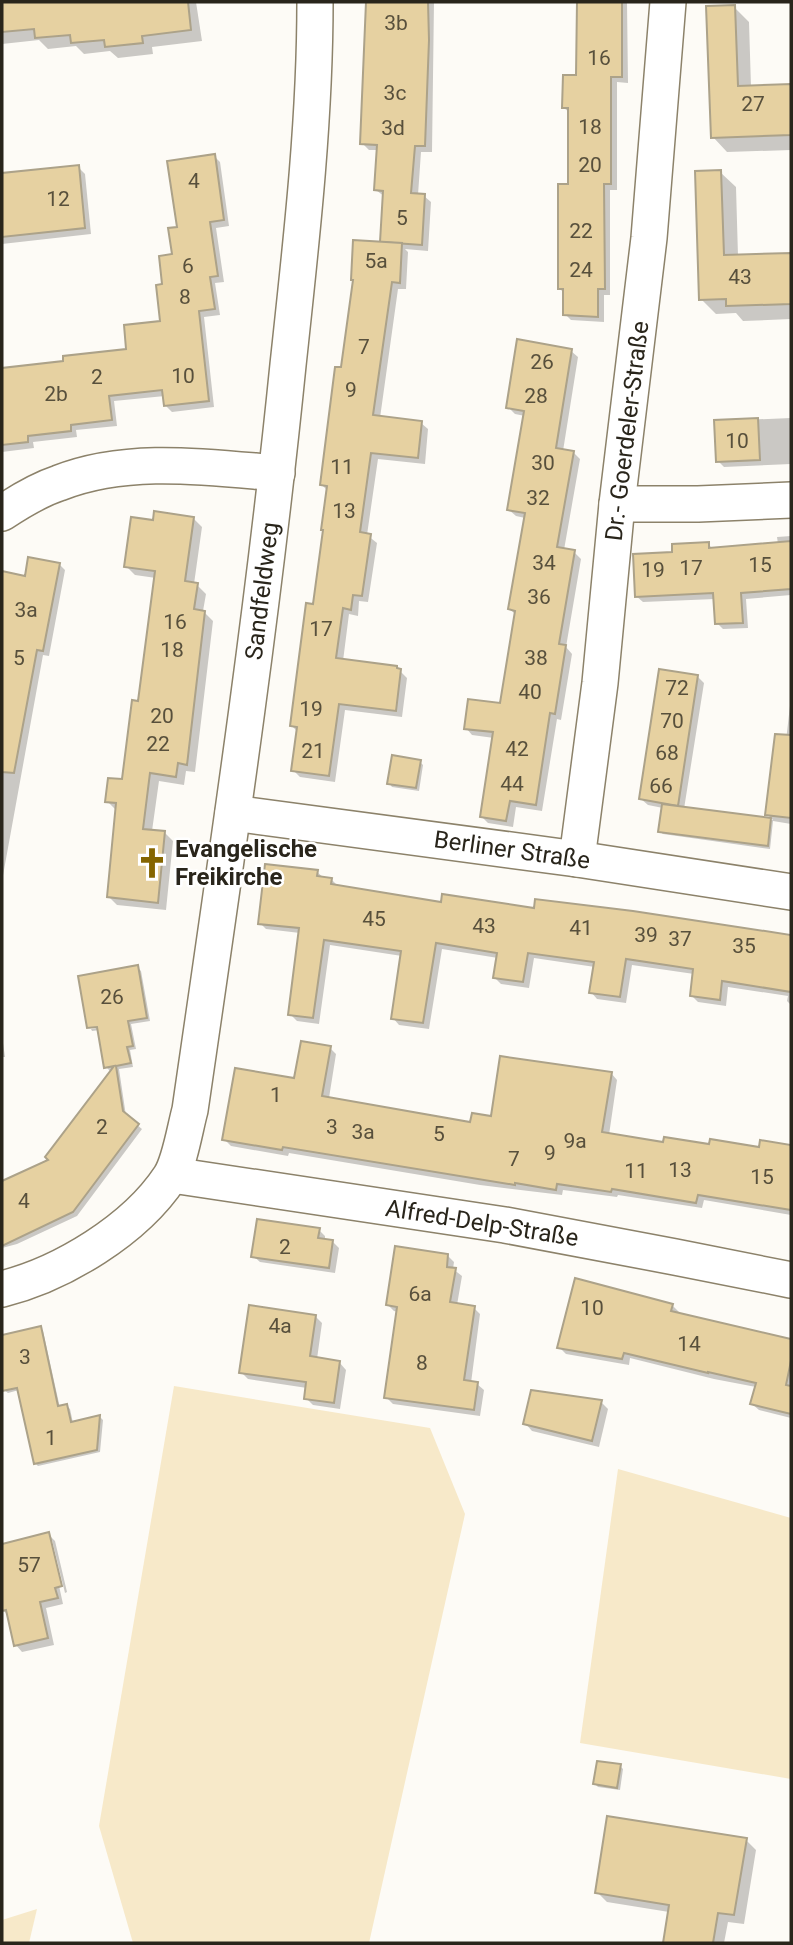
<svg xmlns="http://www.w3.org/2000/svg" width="793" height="1945" viewBox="0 0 793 1945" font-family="Roboto,sans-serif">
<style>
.green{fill:#f7e9c9}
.shadow{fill:#0003}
.building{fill:#e6d1a1;stroke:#aca289;stroke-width:2}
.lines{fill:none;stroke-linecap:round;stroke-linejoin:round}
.minor-casing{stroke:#8c826a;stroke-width:38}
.minor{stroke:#fff;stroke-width:35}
.labels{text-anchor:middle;stroke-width:5;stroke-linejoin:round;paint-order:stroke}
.number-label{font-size:21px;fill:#58503c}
.street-label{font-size:24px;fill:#29251b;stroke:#fff}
.poi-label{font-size:24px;font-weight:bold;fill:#29251b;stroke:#fff;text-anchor:start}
</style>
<rect width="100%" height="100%" fill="#fdfbf6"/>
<g class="green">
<polygon points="174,1386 430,1428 465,1514 369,1943 133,1943 99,1826"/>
<polygon points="618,1469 791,1518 791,1779 580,1743"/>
<polygon points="37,1909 29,1943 2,1943 2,1920"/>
</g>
<g class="shadow">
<polygon points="2,2 196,2 202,41 152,47 153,54 118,58 110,51 84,54 76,46 48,49 39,40 2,44"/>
<polygon points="367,2 434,2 432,152 421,152 418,195 424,196 431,202 428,251 405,249 408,252 406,289 398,289 380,418 421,423 428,429 425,464 378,459 367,535 377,543 368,602 359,601 358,616 349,614 343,661 400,671 407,678 402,717 345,710 335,782 300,777 293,770 298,732 292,726 314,606 328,491 322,485 343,369 385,244 385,197 376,190 378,150 369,150 362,143"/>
<polygon points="578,2 627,2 628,83 617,82 617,190 610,190 610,295 604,295 604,322 571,320 565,314 564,293 560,289 570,186 570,113 564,108 578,77"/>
<polygon points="734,7 749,22 751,87 791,85 791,150 727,152 713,137"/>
<polygon points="214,156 220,162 229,226 216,228 224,282 215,283 220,315 204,317 214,407 172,412 166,406 165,396 114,401 117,426 76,430 77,437 33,442 34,448 2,452 2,370 65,363 128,350 162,322 164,286 174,255 179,229"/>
<polygon points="78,167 85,174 91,234 2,244 2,175"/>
<polygon points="720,172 736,187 738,256 791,254 791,319 743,321 736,313 716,314 701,299"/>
<polygon points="571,351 578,357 563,451 573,452 580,459 564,550 574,552 581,559 566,647 572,654 561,720 557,719 542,811 516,807 513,827 488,823 482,817 494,738 472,735 466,728 501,705 516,615 510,609 525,518 516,516 509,510 525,416 515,414 508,407"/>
<polygon points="791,418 791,464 724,467 718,461 716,421"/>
<polygon points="193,518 202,527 194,584 197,585 206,594 203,611 213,621 195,772 186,771 184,785 159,781 152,831 165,833 173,841 166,910 117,905 109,897 116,810 107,801 124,781 139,702 156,578 135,575 126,566 155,522"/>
<polygon points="791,536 791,595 746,599 748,628 723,629 717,623 715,599 643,602 636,596 674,553 708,544 714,550 778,544 777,537"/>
<polygon points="59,564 65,570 49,656 43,655 2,881 2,573 26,578"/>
<polygon points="697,676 704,683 684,809 773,820 767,814 784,758 791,697 791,824 773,821 770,849 663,834 659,831 663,808 648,805 641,799"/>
<polygon points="420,762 423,765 419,791 392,787 389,783"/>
<polygon points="317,872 324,878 331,879 338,886 443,904 536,910 762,932 791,937 791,1005 787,1001 788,996 728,987 726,1006 698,1002 691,995 694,974 632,965 626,1003 597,999 591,992 595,967 534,958 529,988 501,984 495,978 498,958 442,949 429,1029 399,1025 393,1018 402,956 330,945 319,1024 297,1021 290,1014 300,933 266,929 260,923"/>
<polygon points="137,967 141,971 150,1021 131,1024 136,1049 130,1050 133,1067 119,1069 126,1116 142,1129 77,1216 17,1244 2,1248 2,1183 50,1160 47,1157 112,1071 110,1071 106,1067 100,1030 92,1031 91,1029 106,1027 106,1023 89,1027 80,977"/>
<polygon points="2,1036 5,1057 2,1057"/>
<polygon points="330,1048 336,1054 329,1098 472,1124 493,1118 611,1073 617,1080 609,1135 664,1144 761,1149 762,1142 791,1147 791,1215 704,1200 702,1208 618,1195 617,1197 563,1190 562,1195 480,1185 289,1153 288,1156 231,1146 224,1139 295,1080"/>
<polygon points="319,1230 325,1236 325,1240 332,1241 339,1248 335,1273 260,1262 253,1256"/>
<polygon points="448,1256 454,1262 453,1269 462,1276 457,1305 474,1308 480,1314 471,1383 477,1384 484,1390 480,1416 393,1404 386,1397 398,1312 394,1311 388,1305"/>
<polygon points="672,1305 679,1312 678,1314 791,1340 791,1418 759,1410 752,1404 756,1387 714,1379 630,1358 629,1365 566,1354 559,1347"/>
<polygon points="315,1316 322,1323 317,1359 339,1362 346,1370 340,1409 313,1405 306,1398 307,1388 248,1379 241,1372"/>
<polygon points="40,1328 43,1331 60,1408 67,1406 70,1409 73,1423 100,1417 103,1420 100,1452 38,1466 35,1463 19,1390 8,1393 4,1390 2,1377 2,1337"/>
<polygon points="601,1402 608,1409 599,1447 532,1431 525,1423"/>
<polygon points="48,1534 55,1541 67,1592 65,1593 52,1540 49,1540 63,1604 46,1608 54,1645 22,1652 16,1645 9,1615 2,1610 2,1545"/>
<polygon points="620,1766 623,1769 620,1790 598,1787 595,1784"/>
<polygon points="746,1840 756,1850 744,1924 728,1922 724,1943 665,1943 669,1912 607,1902 597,1892"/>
</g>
<g class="building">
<polygon points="2,2 188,2 191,30 142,36 143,43 105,47 104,40 71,43 70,35 35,38 34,29 2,32"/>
<polygon points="366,2 428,2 429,40 425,146 415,146 411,193 425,194 422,245 380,242 383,191 374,190 377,145 360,144"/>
<polygon points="577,2 622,2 622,77 611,77 611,184 604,184 605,289 598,289 598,317 563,315 563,289 558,289 558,184 568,184 568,108 562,108 563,75 576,75"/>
<polygon points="735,5 738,86 791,84 791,135 711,138 706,6"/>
<polygon points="215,154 224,220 210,222 218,276 210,277 215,309 199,311 209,401 164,406 162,390 109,396 112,420 71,425 71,431 28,436 28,442 2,445 2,368 63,361 63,356 126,349 124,325 160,321 156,285 162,284 159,256 172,254 168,228 177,227 167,161"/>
<polygon points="79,165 85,228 2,237 2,173"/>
<polygon points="721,170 724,255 791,253 791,304 726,306 726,299 699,300 695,171"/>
<polygon points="353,240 402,243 400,283 392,282 373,415 422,421 418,458 371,453 360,532 371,534 362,596 353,595 351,610 343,608 336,658 397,666 397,668 401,669 396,711 339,704 329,776 291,771 297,727 290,726 306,603 313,604 323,530 321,530 327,486 320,485 335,367 341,367 353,280 351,280"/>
<polygon points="517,339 572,349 556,448 574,451 557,547 575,550 559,644 566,645 555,714 550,713 536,805 510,801 506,821 480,817 493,732 464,729 468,699 500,703 515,611 508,609 525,513 507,510 524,411 506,408"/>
<polygon points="758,418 760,460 716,462 714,420"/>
<polygon points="154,511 194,517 185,581 198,583 194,609 205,611 187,765 178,763 176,777 150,773 143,829 165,831 158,903 107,897 116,803 105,802 108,778 122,779 132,700 138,701 155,571 124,567 131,517 153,520"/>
<polygon points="791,541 791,589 741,593 743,623 715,624 713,593 635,597 633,554 672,552 672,544 709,542 709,548"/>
<polygon points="28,557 60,563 43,651 37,650 14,773 2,772 2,571 25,576"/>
<polygon points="659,669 698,675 678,806 639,799"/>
<polygon points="775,734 791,735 791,818 765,815"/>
<polygon points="392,755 421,760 416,788 387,784"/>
<polygon points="662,804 771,818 768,846 658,832"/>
<polygon points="265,864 318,870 317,876 332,878 331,884 441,902 442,894 534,908 535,899 633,911 791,935 791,992 722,981 720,1000 690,996 693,969 626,959 620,997 589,993 594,962 528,953 523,982 493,978 497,953 436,943 423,1023 391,1019 401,951 324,940 313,1018 288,1015 299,928 258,924"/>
<polygon points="138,965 147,1018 128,1021 133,1046 127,1047 131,1063 116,1066 123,1111 139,1124 73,1212 2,1246 2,1181 48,1160 45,1157 114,1066 104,1068 97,1027 87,1028 78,976"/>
<polygon points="301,1041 331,1046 322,1096 470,1122 472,1113 491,1116 500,1056 612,1072 602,1132 663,1142 664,1137 709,1144 710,1139 759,1147 760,1140 791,1145 791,1210 698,1195 696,1203 612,1189 611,1192 557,1184 556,1190 515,1183 515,1185 283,1147 282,1150 222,1140 235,1068 294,1078"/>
<polygon points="257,1219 320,1228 318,1238 333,1240 329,1268 251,1257"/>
<polygon points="395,1246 448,1254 447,1267 456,1268 450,1302 475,1306 464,1380 478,1382 474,1410 384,1398 397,1307 386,1305"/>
<polygon points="575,1278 673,1304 671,1311 791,1339 791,1361 786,1385 791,1386 791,1414 750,1404 756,1383 708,1372 708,1373 624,1353 622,1359 557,1348"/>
<polygon points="249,1305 316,1315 310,1356 340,1361 334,1403 304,1399 306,1382 239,1373"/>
<polygon points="41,1326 58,1406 67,1404 71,1422 100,1415 97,1450 34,1464 17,1388 2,1391 2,1335"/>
<polygon points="531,1390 602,1400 592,1441 523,1424"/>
<polygon points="49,1532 62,1586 55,1588 58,1598 40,1602 48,1638 14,1646 6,1610 2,1611 2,1544"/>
<polygon points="597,1761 621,1764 617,1788 593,1784"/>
<polygon points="607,1816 747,1838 734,1915 718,1913 713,1943 663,1943 669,1905 595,1893"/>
</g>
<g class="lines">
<defs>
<g id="minor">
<polyline points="617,504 698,504 791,500"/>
<path d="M2 513C20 501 38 490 59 483 127 456 206 467 277 473"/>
<polyline points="233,813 577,859 791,892"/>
<polyline points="577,859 600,683 617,504 649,238 668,2"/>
<polyline points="172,1175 505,1225 675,1257 791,1280"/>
<path d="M2 1289C62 1274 135 1230 170 1177 180 1162 185 1128 190 1110 226 862 263 614 288 365 301 244 315 123 315 2"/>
</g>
</defs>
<use href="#minor" class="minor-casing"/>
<use href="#minor" class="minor"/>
</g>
<defs>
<symbol id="church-bare" viewBox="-9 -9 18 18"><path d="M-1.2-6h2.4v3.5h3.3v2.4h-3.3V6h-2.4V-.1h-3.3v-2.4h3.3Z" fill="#856500" stroke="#fff" stroke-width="2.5" paint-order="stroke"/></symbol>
</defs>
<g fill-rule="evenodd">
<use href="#church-bare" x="130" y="841" width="44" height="44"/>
</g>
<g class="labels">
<g class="number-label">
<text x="396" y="30">3b</text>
<text x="599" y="65">16</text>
<text x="395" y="100">3c</text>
<text x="753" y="111">27</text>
<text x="590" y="134">18</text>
<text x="393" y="135">3d</text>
<text x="590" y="172">20</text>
<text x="194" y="188">4</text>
<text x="58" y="206">12</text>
<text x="402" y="225">5</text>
<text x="581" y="238">22</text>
<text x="376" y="268">5a</text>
<text x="188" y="273">6</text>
<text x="581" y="277">24</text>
<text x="740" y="284">43</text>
<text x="185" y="304">8</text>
<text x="364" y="354">7</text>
<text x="542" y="369">26</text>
<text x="183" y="383">10</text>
<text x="97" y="384">2</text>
<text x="351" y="397">9</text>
<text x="56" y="401">2b</text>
<text x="536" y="403">28</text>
<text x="737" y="448">10</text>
<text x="543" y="470">30</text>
<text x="342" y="474">11</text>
<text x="538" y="505">32</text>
<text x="344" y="518">13</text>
<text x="544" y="570">34</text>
<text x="760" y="572">15</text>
<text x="691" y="575">17</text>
<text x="653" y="577">19</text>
<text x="539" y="604">36</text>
<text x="26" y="617">3a</text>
<text x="175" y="629">16</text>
<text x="321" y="636">17</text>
<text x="172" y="657">18</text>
<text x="19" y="665">5</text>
<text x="536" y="665">38</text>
<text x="677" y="695">72</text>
<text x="530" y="699">40</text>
<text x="311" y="716">19</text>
<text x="162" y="723">20</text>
<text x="672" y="728">70</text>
<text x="158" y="751">22</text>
<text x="517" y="756">42</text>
<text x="313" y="758">21</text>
<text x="667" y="760">68</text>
<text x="512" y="791">44</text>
<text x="661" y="793">66</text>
<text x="374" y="926">45</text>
<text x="484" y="933">43</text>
<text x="581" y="935">41</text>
<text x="646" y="942">39</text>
<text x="680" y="946">37</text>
<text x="744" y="953">35</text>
<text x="112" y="1004">26</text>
<text x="276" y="1102">1</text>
<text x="102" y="1134">2</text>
<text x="332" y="1134">3</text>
<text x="363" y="1139">3a</text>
<text x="439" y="1141">5</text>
<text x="575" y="1148">9a</text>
<text x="550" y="1160">9</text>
<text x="514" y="1166">7</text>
<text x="680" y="1177">13</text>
<text x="636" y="1178">11</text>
<text x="762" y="1184">15</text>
<text x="24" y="1208">4</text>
<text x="285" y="1254">2</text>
<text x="420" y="1301">6a</text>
<text x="592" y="1315">10</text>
<text x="280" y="1333">4a</text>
<text x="689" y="1351">14</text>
<text x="25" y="1364">3</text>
<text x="422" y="1370">8</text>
<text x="51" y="1445">1</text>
<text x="29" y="1572">57</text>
</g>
<g class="street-label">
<text transform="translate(627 431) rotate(-83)" y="8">Dr.- Goerdeler-Straße</text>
<text transform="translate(262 591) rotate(-83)" y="8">Sandfeldweg</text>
<text transform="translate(512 850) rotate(8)" y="8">Berliner Straße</text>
<text transform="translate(482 1223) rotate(9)" y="8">Alfred-Delp-Straße</text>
</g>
<g class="poi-label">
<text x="175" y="857">Evangelische<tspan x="175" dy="28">Freikirche</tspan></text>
</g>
</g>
<rect width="793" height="1945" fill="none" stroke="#29251b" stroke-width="7"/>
</svg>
